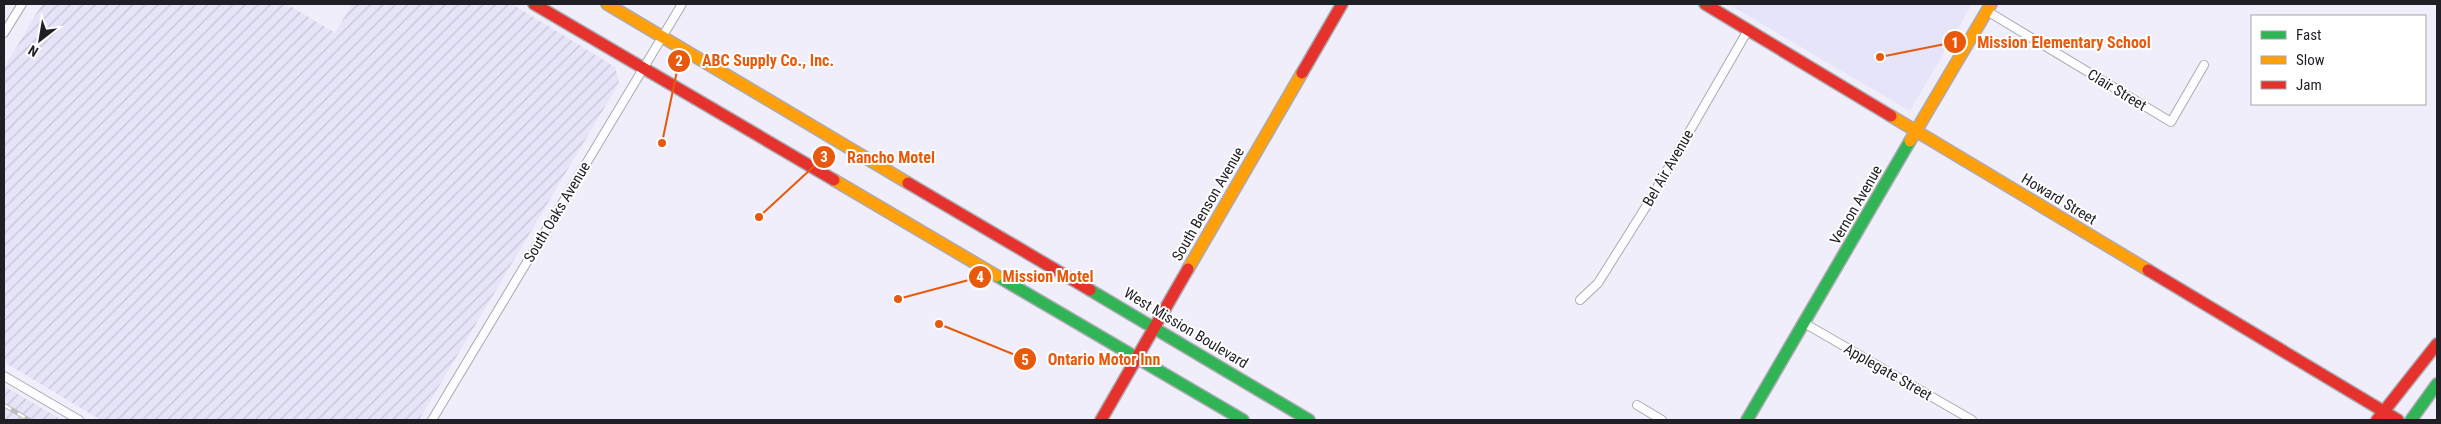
<svg xmlns="http://www.w3.org/2000/svg" width="2441" height="424" viewBox="0 0 2441 424" font-family="'Roboto Condensed',sans-serif">
<style>
.built{fill:#e6e4f8}
.industrial{fill:url(#industrial-furrows)}
.lines{fill:none;stroke-linecap:round;stroke-linejoin:round}
.street-casing{stroke:#abaab2;stroke-width:10}
.fast-casing{stroke:#abaab2;stroke-width:14}
.slow-casing{stroke:#abaab2;stroke-width:14}
.jam-casing{stroke:#abaab2;stroke-width:14}
.street{stroke:#fdfcfe;stroke-width:8}
.fast{stroke:#30b455;stroke-width:11}
.slow{stroke:#ff9f0a;stroke-width:11}
.jam{stroke:#e5322d;stroke-width:11}
.rail-casing{stroke:#bdbdc0;stroke-width:4.5}
.rail{stroke:#fff;stroke-width:2.5;stroke-dasharray:8;stroke-linecap:butt}
.labels{text-anchor:middle;stroke-width:4;stroke-linejoin:round;paint-order:stroke}
.street-label{font-size:15px;fill:#201f26;stroke:#fff}
.leader{fill:none;stroke:#e8590c;stroke-width:2}
.callout-dot{fill:#e8590c;stroke:#fff;stroke-width:2}
.mark-label{font-size:15px;text-anchor:middle;font-weight:bold;fill:#fff}
.callout-label{font-size:16px;text-anchor:middle;font-weight:bold;fill:#e8590c;stroke:#fff;stroke-width:4;stroke-linejoin:round;paint-order:stroke}
</style>
<defs>
<pattern id="industrial-furrows" width="10" height="10" patternUnits="userSpaceOnUse" patternTransform="scale(1.25)"><rect width="10" height="10" fill="#e6e4f8"/><path d="M-1 1l2-2M0 10L10 0M9 11l2-2" fill="none" stroke="#c5c3d4"/></pattern>
</defs>
<rect width="100%" height="100%" fill="#f0eefa"/>
<polygon class="built" points="1728,4 1972,4 1910,111"/>
<g class="industrial">
<polygon points="42,4 287,4 335,33 352,4 512,4 615,67 619,83 419,420 101,420 4,362 4,68"/>
<polygon points="4,386 62,420 4,420"/>
</g>
<g class="lines">
<defs>
<g id="street">
<polyline points="1987,11 2171,122 2204,65"/>
<polyline points="4,33 22,4"/>
<polyline points="1580,300 1598,283 1647,205 1748,30"/>
<polyline points="1804,323 1972,420"/>
<polyline points="4,376 79,420"/>
<polyline points="1637,405 1662,420"/>
<polyline points="432,420 682,4"/>
</g>
<g id="fast">
<polyline points="997,276 1243,420"/>
<polyline points="1090,290 1309,420"/>
<polyline points="1747,420 1910,141"/>
<polyline points="2411,420 2437,384"/>
</g>
<g id="slow">
<polyline points="607,4 908,183"/>
<polyline points="1891,116 2148,270"/>
<polyline points="1910,141 1991,4"/>
<polyline points="834,180 997,276"/>
<polyline points="1188,269 1302,73"/>
</g>
<g id="jam">
<polyline points="534,4 834,180"/>
<polyline points="1705,4 1891,116"/>
<polyline points="1302,73 1342,4"/>
<polyline points="908,183 1090,290"/>
<polyline points="2148,270 2398,420"/>
<polyline points="1101,420 1188,269"/>
<polyline points="2377,420 2437,344"/>
</g>
</defs>
<use href="#street" class="street-casing"/>
<use href="#fast" class="fast-casing"/>
<use href="#slow" class="slow-casing"/>
<use href="#jam" class="jam-casing"/>
<use href="#street" class="street"/>
<use href="#fast" class="fast"/>
<use href="#slow" class="slow"/>
<use href="#jam" class="jam"/>
<defs>
<polyline id="rail" points="4,405 29,420"/>
</defs>
<use href="#rail" class="rail-casing"/>
<use href="#rail" class="rail"/>
</g>
<g class="labels">
<g class="street-label">
<text transform="translate(2117 90) rotate(31)" y="5">Clair Street</text>
<text transform="translate(1668 168) rotate(-60)" y="5">Bel Air Avenue</text>
<text transform="translate(2059 199) rotate(31)" y="5">Howard Street</text>
<text transform="translate(1208 204) rotate(-60)" y="5">South Benson Avenue</text>
<text transform="translate(1856 205) rotate(-60)" y="5">Vernon Avenue</text>
<text transform="translate(557 212) rotate(-59)" y="5">South Oaks Avenue</text>
<text transform="translate(1186 328) rotate(31)" y="5">West Mission Boulevard</text>
<text transform="translate(1888 372) rotate(30)" y="5">Applegate Street</text>
</g>
</g>
<path class="leader" d="M1880 57L1955 42M662 143L679 61M759 217L824 157M898 299L980 277M939 324L1025 359"/>
<g class="callout-dot">
<circle cx="1880" cy="57" r="5"/>
<circle cx="662" cy="143" r="5"/>
<circle cx="759" cy="217" r="5"/>
<circle cx="898" cy="299" r="5"/>
<circle cx="939" cy="324" r="5"/>
<circle cx="1955" cy="42" r="12"/>
<circle cx="679" cy="61" r="12"/>
<circle cx="824" cy="157" r="12"/>
<circle cx="980" cy="277" r="12"/>
<circle cx="1025" cy="359" r="12"/>
</g>
<g class="mark-label">
<text x="1955" y="48">1</text>
<text x="679" y="66">2</text>
<text x="824" y="162">3</text>
<text x="980" y="282">4</text>
<text x="1025" y="365">5</text>
</g>
<g class="callout-label">
<text x="2064" y="48">Mission Elementary School</text>
<text x="768" y="66">ABC Supply Co., Inc.</text>
<text x="891" y="163">Rancho Motel</text>
<text x="1048" y="282">Mission Motel</text>
<text x="1104" y="365">Ontario Motor Inn</text>
</g>
<rect width="2441" height="424" fill="none" stroke="#201f26" stroke-width="10"/>
<rect x="2251" y="15" width="175" height="90" fill="#ffffff" stroke="#a6a5a8"/>
<rect x="2261" y="31" width="25" height="8" fill="#30b455" stroke="#a6a5a8"/>
<text x="2296" y="40" font-size="15" fill="#201f26">Fast</text>
<rect x="2261" y="56" width="25" height="8" fill="#ff9f0a" stroke="#a6a5a8"/>
<text x="2296" y="65" font-size="15" fill="#201f26">Slow</text>
<rect x="2261" y="81" width="25" height="8" fill="#e5322d" stroke="#a6a5a8"/>
<text x="2296" y="90" font-size="15" fill="#201f26">Jam</text>
<g transform="translate(40 40) rotate(211)" stroke="#ffffff" stroke-width="4" paint-order="stroke">
<path d="M0-4L9 19L0 12L-9 19Z" fill="#201f26"/>
<text y="-8" font-size="14" font-weight="bold" text-anchor="middle" fill="#201f26">N</text>
</g>
</svg>
